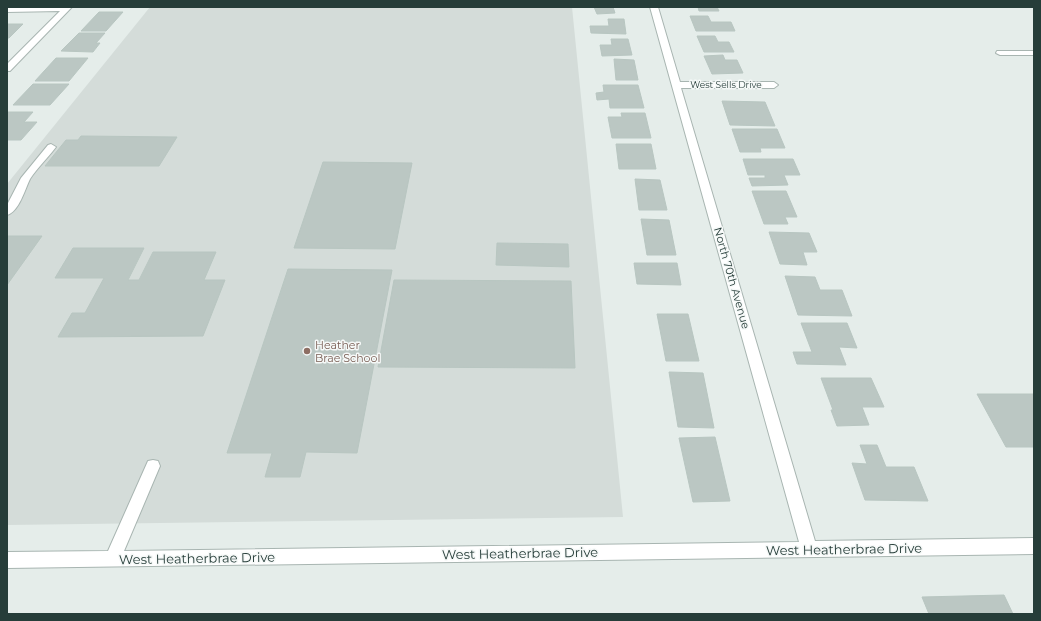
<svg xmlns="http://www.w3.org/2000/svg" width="1041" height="621" viewBox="0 0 1041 621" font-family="Montserrat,sans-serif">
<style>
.built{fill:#d4dcd9}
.building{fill:#bbc7c3;stroke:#b8c6c1}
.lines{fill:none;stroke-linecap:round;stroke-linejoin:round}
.minor-casing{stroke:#a8b5b1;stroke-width:2}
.minor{fill:#fff;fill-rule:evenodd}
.education-dot{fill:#8d6e63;stroke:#f6f9f8;stroke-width:1.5}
.labels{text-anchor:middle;stroke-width:3;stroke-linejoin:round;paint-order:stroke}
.far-street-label{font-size:9px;fill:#263d39;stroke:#f6f9f8}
.street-label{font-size:11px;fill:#263d39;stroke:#f6f9f8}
.education-label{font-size:11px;fill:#785e54;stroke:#f6f9f8;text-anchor:start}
.near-street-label{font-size:13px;fill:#263d39;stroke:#f6f9f8}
</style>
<rect width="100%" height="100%" fill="#e5edea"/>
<polygon class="built" points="150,7 572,7 623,517 7,525 7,184"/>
<g class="building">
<polygon points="594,7 613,7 615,13 597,14"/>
<polygon points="698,7 717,7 719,11 699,11"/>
<polygon points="99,12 123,12 106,31 81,31"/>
<polygon points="690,16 708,16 711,22 731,22 735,31 696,31"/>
<polygon points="608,19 624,19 626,34 591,33 590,26 609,26"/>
<polygon points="7,24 23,24 9,38 7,38"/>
<polygon points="79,33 105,33 96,43 100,43 93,52 61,51"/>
<polygon points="697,36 715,36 718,42 729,42 734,52 704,52"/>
<polygon points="611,39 628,39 632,55 602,56 600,45 612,45"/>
<polygon points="723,55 725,60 737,60 743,73 712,74 704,56"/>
<polygon points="56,58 88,58 69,81 35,81"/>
<polygon points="614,59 634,60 638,80 616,80"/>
<polygon points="33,84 69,84 50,105 13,105"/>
<polygon points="603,85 638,85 644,108 610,108 609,99 597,100 596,93 604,92"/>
<polygon points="722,101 765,102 775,126 730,125"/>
<polygon points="7,112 33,112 24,122 37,122 21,140 7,140"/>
<polygon points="621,113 645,113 651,138 612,138 608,117 622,117"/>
<polygon points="732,129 777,129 785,148 760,148 761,152 740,152"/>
<polygon points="81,136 177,137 159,166 45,166 66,140 78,140"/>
<polygon points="616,144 651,144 656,169 619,169"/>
<polygon points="743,159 793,159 800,175 784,175 788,185 752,186 749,178 765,178 765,175 748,175"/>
<polygon points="323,162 412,163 395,249 294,248"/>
<polygon points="635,179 660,180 667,210 639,210"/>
<polygon points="752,191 786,191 797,217 785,217 788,224 764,224"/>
<polygon points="641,219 669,220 676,255 647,255"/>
<polygon points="769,232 809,233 817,252 803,252 807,265 780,264"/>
<polygon points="7,236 42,236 7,285"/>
<polygon points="497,243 568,244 569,267 496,265"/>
<polygon points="73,248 144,248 128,280 139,280 153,252 216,252 204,280 225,280 203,336 58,337 72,313 85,313 104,278 55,278"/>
<polygon points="634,263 677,263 681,285 637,284"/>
<polygon points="288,269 392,270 357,453 306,452 300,477 265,477 272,453 227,453"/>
<polygon points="785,276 815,277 820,290 842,290 852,316 798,315"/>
<polygon points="394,280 571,281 575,368 378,367"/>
<polygon points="657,314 688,314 699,361 666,361"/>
<polygon points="801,323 847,323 857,348 839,347 846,365 797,364 793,352 812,352"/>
<polygon points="669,372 703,373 714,428 678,427"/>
<polygon points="821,378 871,378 884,407 862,407 869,425 837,426 831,410 833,410"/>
<polygon points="977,394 1034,394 1034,447 1006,447"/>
<polygon points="715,437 730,501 693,502 679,438"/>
<polygon points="860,445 877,445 886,467 914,467 928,501 865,500 852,463 867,464"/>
<polygon points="1004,595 1013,614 929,614 922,597"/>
</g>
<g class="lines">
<defs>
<g id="minor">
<polygon points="72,7 10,71 7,71 7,64 60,11 7,12 7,8"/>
<polygon points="650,7 658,7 680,82 774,82 778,85 774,88 681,88 815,541 1034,538 1034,554 7,568 7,552 108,551 148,461 153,460 158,461 160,466 124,551 799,542"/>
<polygon points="997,51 1034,51 1034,55 1000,55 996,53"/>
<path d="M51 144 56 147C48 158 37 168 30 179 25 189 19 212 7 215V205L21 178 48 145Z"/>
</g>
</defs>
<use href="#minor" class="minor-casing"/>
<use href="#minor" class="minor"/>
</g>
<circle class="education-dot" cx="307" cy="351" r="4"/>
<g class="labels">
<g class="far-street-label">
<text x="726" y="88">West Sells Drive</text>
</g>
<g class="street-label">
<text transform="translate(732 278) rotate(74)" y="4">North 70th Avenue</text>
</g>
<g class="education-label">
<text x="315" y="349">Heather<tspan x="315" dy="13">Brae School</tspan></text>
</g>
<g class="near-street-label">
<text transform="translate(844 549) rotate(-1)" y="5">West Heatherbrae Drive</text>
<text transform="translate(520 553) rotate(-1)" y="5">West Heatherbrae Drive</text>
<text transform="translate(197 558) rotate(-1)" y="5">West Heatherbrae Drive</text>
</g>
</g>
<rect width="1041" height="621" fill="none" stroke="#263d39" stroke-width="16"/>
</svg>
